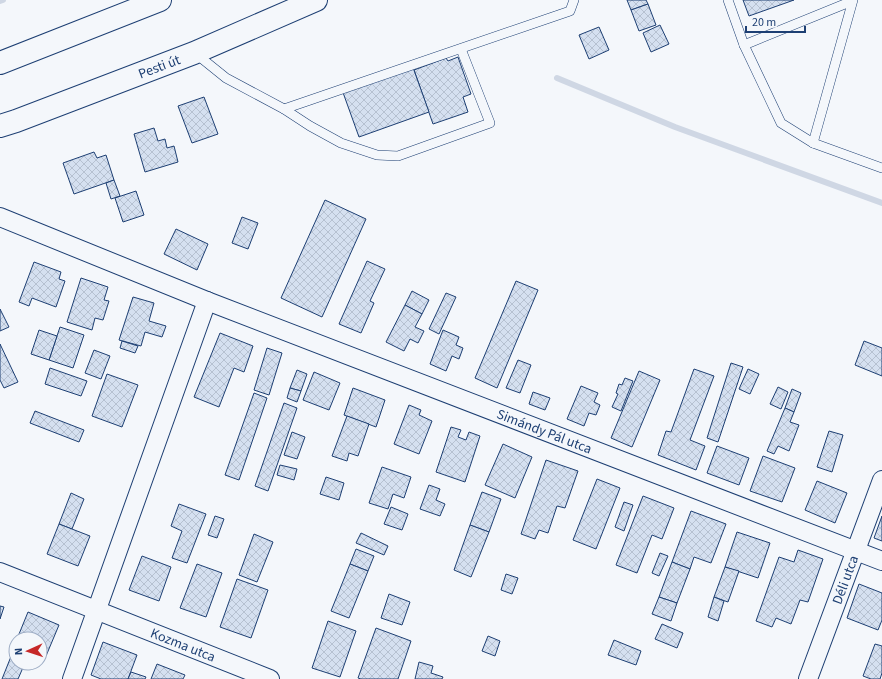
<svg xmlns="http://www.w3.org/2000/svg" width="882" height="679" viewBox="0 0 882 679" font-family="'Source Sans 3',sans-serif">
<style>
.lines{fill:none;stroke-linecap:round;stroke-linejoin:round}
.stream{stroke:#cfd7e4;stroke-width:6}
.building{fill:url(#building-cross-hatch);stroke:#1d3f73}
.lane-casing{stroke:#1d3f73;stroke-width:10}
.street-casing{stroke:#1d3f73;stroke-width:20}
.secondary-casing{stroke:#1d3f73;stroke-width:24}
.primary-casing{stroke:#1d3f73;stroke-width:24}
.lane{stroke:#f4f7fb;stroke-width:9}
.street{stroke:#f4f7fb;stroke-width:18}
.secondary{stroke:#f4f7fb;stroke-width:22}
.primary{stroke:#f4f7fb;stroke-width:22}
.labels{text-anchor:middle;stroke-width:3;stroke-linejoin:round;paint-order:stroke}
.street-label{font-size:14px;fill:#1d3f73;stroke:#f4f7fb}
</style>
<defs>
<pattern id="building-cross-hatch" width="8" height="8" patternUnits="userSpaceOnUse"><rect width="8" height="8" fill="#d5e0f0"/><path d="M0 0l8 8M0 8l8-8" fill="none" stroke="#b6c1d1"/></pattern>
</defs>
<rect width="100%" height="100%" fill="#f4f7fb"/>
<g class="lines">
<g class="stream">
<polyline points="0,1 3,0"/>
<polyline points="557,78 675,127 882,203"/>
</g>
</g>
<g class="building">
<polygon points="627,0 646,0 648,4 631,10"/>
<polygon points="743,0 794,0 749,16"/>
<polygon points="648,4 656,25 639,31 631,10"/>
<polygon points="660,25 669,44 651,52 643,33"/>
<polygon points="599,27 609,50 589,59 579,35"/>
<polygon points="458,57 471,94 463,97 468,112 433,124 414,70 446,58 448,61"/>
<polygon points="411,62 429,112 359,137 341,87"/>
<polygon points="204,97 218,134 192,143 178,106"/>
<polygon points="154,128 158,141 165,139 167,148 174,146 178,162 145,172 134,134"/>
<polygon points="94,152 97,158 106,155 114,180 74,194 63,163"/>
<polygon points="114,180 120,196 111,199 106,183"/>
<polygon points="136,191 144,215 123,222 115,198"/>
<polygon points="325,200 366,219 322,317 281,298"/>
<polygon points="242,217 258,223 248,249 232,243"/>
<polygon points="176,229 208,244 197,270 164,254"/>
<polygon points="367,261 385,269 370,301 374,303 361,333 339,324"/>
<polygon points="34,262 61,272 59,279 65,281 56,307 32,298 29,306 19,302"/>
<polygon points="81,278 108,287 104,300 109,301 103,320 95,318 92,330 67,322"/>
<polygon points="516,281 538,290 497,388 475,378"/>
<polygon points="412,291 429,300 422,314 405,305"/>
<polygon points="446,293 456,297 439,334 429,329"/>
<polygon points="133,297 154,303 149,321 166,326 162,337 145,332 141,346 119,340"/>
<polygon points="405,305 422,314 415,327 424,331 418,343 410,339 404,351 386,342"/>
<polygon points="0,309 9,327 0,331"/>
<polygon points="60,327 84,335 73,368 49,360"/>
<polygon points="39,330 57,336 49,360 31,354"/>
<polygon points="443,330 459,337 456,345 463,348 459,359 452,356 446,371 430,364"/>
<polygon points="220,333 253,346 244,372 234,368 219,407 194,397"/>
<polygon points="122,341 138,346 135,353 120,348"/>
<polygon points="864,341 882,348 882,376 855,365"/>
<polygon points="0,344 18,382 4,388 0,380"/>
<polygon points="267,348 282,353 269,395 254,390"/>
<polygon points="94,350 110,356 101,379 85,373"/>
<polygon points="518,360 531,365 520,393 506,388"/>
<polygon points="731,363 743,367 718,442 707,438"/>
<polygon points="50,368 87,381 81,396 45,384"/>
<polygon points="694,369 714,376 690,440 705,446 696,470 658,455 666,431 671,432"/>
<polygon points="748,369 759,374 750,394 739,389"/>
<polygon points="297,370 307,374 301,391 290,388"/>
<polygon points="639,371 660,380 632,447 611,438"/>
<polygon points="314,372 340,383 329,410 303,400"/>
<polygon points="107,374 138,385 122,427 92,416"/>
<polygon points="625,378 633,381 621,411 612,407 618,394 616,393 619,384 622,385"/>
<polygon points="581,386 598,393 594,402 600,405 596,415 589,413 584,426 567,419"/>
<polygon points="778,387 788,392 781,409 770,404"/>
<polygon points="290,388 301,391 297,402 287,398"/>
<polygon points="353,388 385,400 376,427 344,415"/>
<polygon points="792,389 801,393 794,412 785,408"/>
<polygon points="533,392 550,398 545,410 529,404"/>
<polygon points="254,393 267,398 239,480 225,475"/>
<polygon points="284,403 297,408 268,491 255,486"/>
<polygon points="409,405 421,410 419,415 432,421 419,454 394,444"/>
<polygon points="785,408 794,412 790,422 799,425 789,451 778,446 774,454 767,451"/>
<polygon points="35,411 84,430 79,442 30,423"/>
<polygon points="347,416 369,424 358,456 349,453 347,461 332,456"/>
<polygon points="451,427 461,430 458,437 466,440 469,432 480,436 465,482 436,472"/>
<polygon points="829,431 843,435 832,472 817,467"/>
<polygon points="292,432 305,437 297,459 284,455"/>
<polygon points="503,444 532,457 515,498 485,485"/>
<polygon points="717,446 749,458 739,485 707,473"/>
<polygon points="763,456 795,468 782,502 750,491"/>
<polygon points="546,460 578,471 565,508 557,506 548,533 539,530 535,539 521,534"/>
<polygon points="280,465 297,469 294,480 277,475"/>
<polygon points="382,467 411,477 404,498 393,494 388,509 369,503"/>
<polygon points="326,477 344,483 339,500 320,494"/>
<polygon points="597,479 620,488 596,549 573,540"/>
<polygon points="817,481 847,493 835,523 805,510"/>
<polygon points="429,485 440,489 436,500 445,504 440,516 420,509"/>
<polygon points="482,492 501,499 489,532 470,525"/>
<polygon points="71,493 84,499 72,529 59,524"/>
<polygon points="643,496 674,508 662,539 652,535 637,573 616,565"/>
<polygon points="624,502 633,505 624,531 615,527"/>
<polygon points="179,504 206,514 187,563 172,558 182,531 171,526"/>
<polygon points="391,507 408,514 402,530 384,524"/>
<polygon points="691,511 726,524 711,563 694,557 690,569 672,562"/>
<polygon points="215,516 224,519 217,538 208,535"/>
<polygon points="882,516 882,541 874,538"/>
<polygon points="59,524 90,536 78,566 47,554"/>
<polygon points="470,525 489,532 471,577 454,570"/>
<polygon points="737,532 770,543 758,578 725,567"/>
<polygon points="361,533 388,546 384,555 356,543"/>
<polygon points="254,534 273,542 257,582 239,575"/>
<polygon points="356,549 374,556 368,571 350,564"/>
<polygon points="798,550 823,559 808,602 800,600 791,624 776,618 772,627 756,621 779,557 794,562"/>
<polygon points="660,553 668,556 659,576 652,573"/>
<polygon points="142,556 171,567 159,601 129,590"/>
<polygon points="672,562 690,569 677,603 659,597"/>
<polygon points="197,564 222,573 206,617 180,608"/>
<polygon points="350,564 368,571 349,618 331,611"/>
<polygon points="725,567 739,571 728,602 714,597"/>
<polygon points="506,574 518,578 512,594 501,590"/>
<polygon points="237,579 268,590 251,638 220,627"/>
<polygon points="859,584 882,593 882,620 878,630 847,618"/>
<polygon points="389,594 410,602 402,625 381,618"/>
<polygon points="659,597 677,603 671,621 652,614"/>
<polygon points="714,597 724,601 718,621 708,617"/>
<polygon points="0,606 4,607 0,619"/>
<polygon points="28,612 59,625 46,656 40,654 40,639 17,639"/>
<polygon points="328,621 356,631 340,677 312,668"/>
<polygon points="662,624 683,633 677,648 655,639"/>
<polygon points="376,628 411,641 398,679 361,679 358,678"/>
<polygon points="488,636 500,641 495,656 482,651"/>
<polygon points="614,640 641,651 636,665 608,655"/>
<polygon points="103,642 137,655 128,679 101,679 91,675"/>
<polygon points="875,644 882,646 882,673 880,679 871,679 863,676"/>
<polygon points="12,654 16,655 16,663 25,663 18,679 2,679"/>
<polygon points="419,662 433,666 431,673 443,677 442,679 415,679"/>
<polygon points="157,664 185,675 183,679 151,679"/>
<polygon points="131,672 146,677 145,679 128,679"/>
</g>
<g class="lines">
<defs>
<g id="lane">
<polyline points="728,0 744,45 781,123 813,143 853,0"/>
<polyline points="744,45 852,1"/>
<polyline points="195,53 226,78 284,109 310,126 341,143 377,155 398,156 490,123 461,49"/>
<polyline points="284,109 570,11 574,0"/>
<polyline points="813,143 882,168"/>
</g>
<g id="street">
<path id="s1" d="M0 217 207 301 882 561"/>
<path id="s2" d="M0 572 270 679"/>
<polyline points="72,679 207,301"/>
<path id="s3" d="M808 679 882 480"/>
</g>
<polyline id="secondary" points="0,63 160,0"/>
<g id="primary">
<path id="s4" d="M0 126 16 121 194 53 316 0"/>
</g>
</defs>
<use href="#lane" class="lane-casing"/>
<use href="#street" class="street-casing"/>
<use href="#secondary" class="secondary-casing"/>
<use href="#primary" class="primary-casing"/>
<use href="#lane" class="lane"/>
<use href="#street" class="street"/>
<use href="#secondary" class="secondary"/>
<use href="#primary" class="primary"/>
</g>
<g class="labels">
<g class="street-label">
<text dy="5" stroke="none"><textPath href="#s4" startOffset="170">Pesti út</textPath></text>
<text dy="5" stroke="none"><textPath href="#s1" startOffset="585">Simándy Pál utca</textPath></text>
<text dy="5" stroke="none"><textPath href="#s3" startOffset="106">Déli utca</textPath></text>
<text dy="5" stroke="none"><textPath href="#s2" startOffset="197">Kozma utca</textPath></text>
</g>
</g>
<g transform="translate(28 651) rotate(267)"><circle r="19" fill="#f4f7fb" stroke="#9eadc5"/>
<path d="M0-3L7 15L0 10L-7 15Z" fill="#c62828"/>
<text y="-6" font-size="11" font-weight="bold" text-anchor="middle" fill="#1d3f73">N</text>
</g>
<path d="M746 26v6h59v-6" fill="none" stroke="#1d3f73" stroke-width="2"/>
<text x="752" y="26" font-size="12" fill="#1d3f73" stroke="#f4f7fb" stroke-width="3" paint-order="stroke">20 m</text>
</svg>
